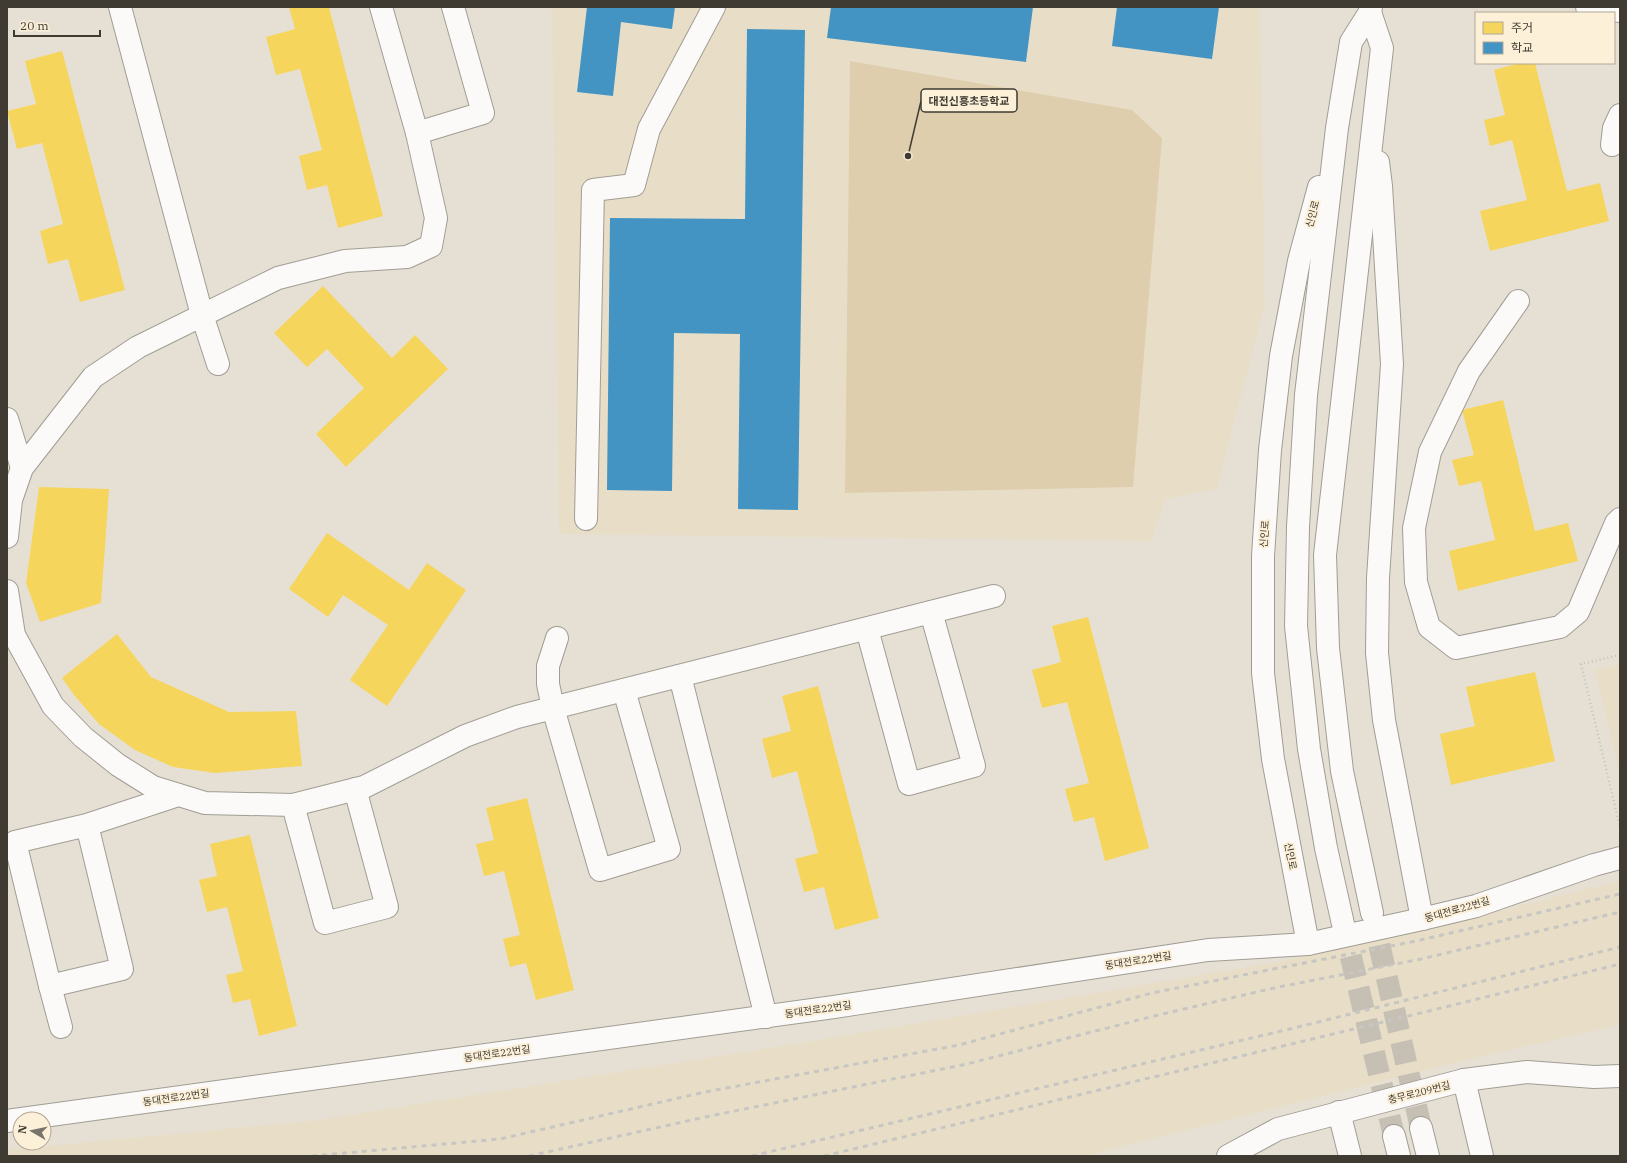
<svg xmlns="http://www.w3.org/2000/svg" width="1627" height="1163" viewBox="0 0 1627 1163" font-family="'IBM Plex Serif','Noto Sans KR',serif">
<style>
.built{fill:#e8dec8}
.green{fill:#decead}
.homes{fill:#f6d55c}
.schools{fill:#4393c3}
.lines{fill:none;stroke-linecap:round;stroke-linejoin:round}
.minor-tunnel{stroke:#c5bfb4;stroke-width:22;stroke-dasharray:22 11;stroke-linecap:butt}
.minor-casing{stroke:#a19d94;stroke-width:24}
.path{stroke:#c4c2be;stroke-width:2.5;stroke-dasharray:1 3;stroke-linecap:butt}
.minor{stroke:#fbfaf9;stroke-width:22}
.rail{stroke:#c7c6c3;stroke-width:3;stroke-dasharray:5 5;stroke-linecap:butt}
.labels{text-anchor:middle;stroke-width:4;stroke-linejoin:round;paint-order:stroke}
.street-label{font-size:10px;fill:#3f3b32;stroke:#fcf0d9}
.leader{fill:none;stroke:#3f3b32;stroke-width:1.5}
.callout-dot{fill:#3f3b32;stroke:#fcf0d9;stroke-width:1.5}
.callout{fill:#fcf0d9;stroke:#3f3b32;stroke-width:1.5}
.callout-label{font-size:11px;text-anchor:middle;font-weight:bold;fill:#3f3b32}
</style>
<rect width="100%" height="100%" fill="#e6e0d4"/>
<g class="built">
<polygon points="552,7 1260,7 1265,304 1217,489 1166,499 1151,541 559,534"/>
<polygon points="1620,664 1620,776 1595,670"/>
<polygon points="1620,881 1620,1025 1479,1057 1084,1156 7,1156 7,1150 318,1120 800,1043 1278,962 1406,934"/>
</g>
<polygon class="green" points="850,61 1132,110 1162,138 1133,487 845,493"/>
<g class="homes">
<polygon points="289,7 329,7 383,216 338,228 327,185 307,190 299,156 322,150 300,69 276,75 266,37 295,29"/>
<polygon points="62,51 125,290 80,302 68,259 48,264 40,231 63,224 42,143 17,149 7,111 36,104 25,61"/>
<polygon points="1520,63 1535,63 1567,191 1600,183 1609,221 1490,251 1480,211 1527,200 1512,140 1490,146 1484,120 1505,115 1494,70"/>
<polygon points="323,286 392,358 415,335 448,369 346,467 316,434 364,388 327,349 307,367 274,333"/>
<polygon points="1503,400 1535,531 1568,523 1578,561 1458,591 1449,551 1495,540 1481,481 1459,486 1452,460 1474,455 1462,410"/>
<polygon points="39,487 109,489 101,603 40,622 26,583"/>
<polygon points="327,533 409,590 427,563 466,590 387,706 350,680 388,625 343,595 328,617 289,589"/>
<polygon points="1088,617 1149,848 1105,861 1094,817 1074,822 1065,789 1089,783 1067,702 1042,708 1032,670 1061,662 1052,626"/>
<polygon points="117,634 151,677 229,712 296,711 302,766 215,773 173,767 135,750 99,724 74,695 62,678"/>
<polygon points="1535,672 1555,761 1451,785 1440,734 1475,726 1466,687"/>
<polygon points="818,686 879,918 835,930 824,887 804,892 795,859 818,853 797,771 772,778 762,739 791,731 782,696"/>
<polygon points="527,798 574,990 536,1000 526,963 510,967 503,939 520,935 504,871 484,876 476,844 494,840 486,808"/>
<polygon points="250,835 297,1026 259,1036 250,999 233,1003 226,975 243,971 227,907 207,912 199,880 217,876 210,844"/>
</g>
<g class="schools">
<polygon points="587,7 675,7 672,29 621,22 613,96 577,92"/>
<polygon points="831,7 1033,7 1026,62 827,38"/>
<polygon points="1117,7 1219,7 1212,59 1112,46"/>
<polygon points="747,29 805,30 798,510 738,509 740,334 674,333 672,491 607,490 610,218 745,219"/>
</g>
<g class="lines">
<g class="minor-tunnel">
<polyline points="1372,913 1421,1128"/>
<polyline points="1343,924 1394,1136"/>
</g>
<defs>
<g id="minor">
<polyline points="120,7 202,315 218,364"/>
<polyline points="1587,7 1620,11"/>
<polyline points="1370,12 1382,48 1325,555 1328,648 1342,771 1372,913"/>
<polyline points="417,133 483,113 453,7"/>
<polyline points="1612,145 1614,128 1620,115"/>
<polyline points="1378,162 1381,186 1392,364 1378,578 1377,653 1384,720 1422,919"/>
<polyline points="1518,301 1469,371 1430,452 1414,528 1416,582 1429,627 1456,648 1560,627 1578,612 1616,523 1620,519"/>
<polyline points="7,419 22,468"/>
<polyline points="586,519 593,190 634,185 649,129 714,7"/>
<polyline points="7,537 11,500 22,468 93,377 138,347 278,278 345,261 407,257 431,246 436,218 417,133 381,7"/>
<polyline points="7,591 14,635 53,706 83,737 118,765 153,787 205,803 293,805 364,787 465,736 517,717 994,596"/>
<polyline points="867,629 909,784 974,766 931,612"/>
<polyline points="557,638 548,666 548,684 553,708 600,870 669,849 624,690"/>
<polyline points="680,676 766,1017"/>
<polyline points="293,805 325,923 387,907 355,789"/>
<polyline points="87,825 122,969 50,986 15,842 87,825 178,795"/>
<polyline points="1343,924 1326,848 1309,749 1296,626 1298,527 1306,395 1337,128 1351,42 1370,12 1371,7"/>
<polyline points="1308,944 1273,759 1263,673 1263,556 1270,450 1281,356 1299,261 1319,187"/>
<polyline points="50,986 61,1027"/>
<polyline points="1464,1080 1482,1156"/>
<polyline points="1339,1112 1350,1156"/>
<polyline points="7,1121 834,1007 1208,950 1308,944 1422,919 1476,906 1594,865 1620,858"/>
<polyline points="1421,1128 1428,1156"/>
<polyline points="1394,1136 1399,1156"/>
<polyline points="1228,1156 1278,1129 1464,1080 1527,1072 1594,1077 1620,1076"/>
</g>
</defs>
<use href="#minor" class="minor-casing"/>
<polyline class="path" points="1620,655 1581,664 1620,827"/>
<use href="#minor" class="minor"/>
<g class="rail">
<polyline points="312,1156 500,1139 705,1092 959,1045 1152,993 1416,941 1620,894"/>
<polyline points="529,1156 710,1116 967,1064 1154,1016 1274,988 1421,959 1620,912"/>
<polyline points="752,1156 1294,1028 1620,947"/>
<polyline points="824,1156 1433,1010 1620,964"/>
</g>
</g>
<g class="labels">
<g class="street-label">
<text transform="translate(1312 214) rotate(-75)" y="4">신인로</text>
<text transform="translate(1264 534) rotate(-86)" y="4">신인로</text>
<text transform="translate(1291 856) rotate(79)" y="4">신인로</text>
<text transform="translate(1457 909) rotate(-16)" y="4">동대전로22번길</text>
<text transform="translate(1138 960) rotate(-9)" y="4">동대전로22번길</text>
<text transform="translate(818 1009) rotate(-8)" y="4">동대전로22번길</text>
<text transform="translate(497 1053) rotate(-8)" y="4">동대전로22번길</text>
<text transform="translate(1419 1092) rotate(-14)" y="4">충무로209번길</text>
<text transform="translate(176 1097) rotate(-8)" y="4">동대전로22번길</text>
</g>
</g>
<path class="leader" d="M908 156L921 101"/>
<circle class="callout-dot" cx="908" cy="156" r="4"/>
<rect class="callout" x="921" y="89" width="96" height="23" rx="4"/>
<g class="callout-label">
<text x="969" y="105">대전신흥초등학교</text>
</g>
<rect width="1627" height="1163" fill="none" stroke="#3f3b32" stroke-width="16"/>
<rect x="1475" y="12" width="140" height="52" fill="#fcf0d9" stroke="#b0a896"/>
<rect x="1483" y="22" width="20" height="12" fill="#f6d55c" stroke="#b0a896"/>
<text x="1511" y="32" font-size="12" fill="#3f3b32">주거</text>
<rect x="1483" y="42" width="20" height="12" fill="#4393c3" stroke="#b0a896"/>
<text x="1511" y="52" font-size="12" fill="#3f3b32">학교</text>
<g transform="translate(32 1131) rotate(279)"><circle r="19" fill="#fcf0d9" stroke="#b0a896"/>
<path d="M0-3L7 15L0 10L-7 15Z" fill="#79756b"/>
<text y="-6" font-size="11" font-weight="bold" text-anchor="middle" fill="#3f3b32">N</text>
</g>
<path d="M14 30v6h86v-6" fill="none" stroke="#3f3b32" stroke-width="2"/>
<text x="20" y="30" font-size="12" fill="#3f3b32" stroke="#fcf0d9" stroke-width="3" paint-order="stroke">20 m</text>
</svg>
